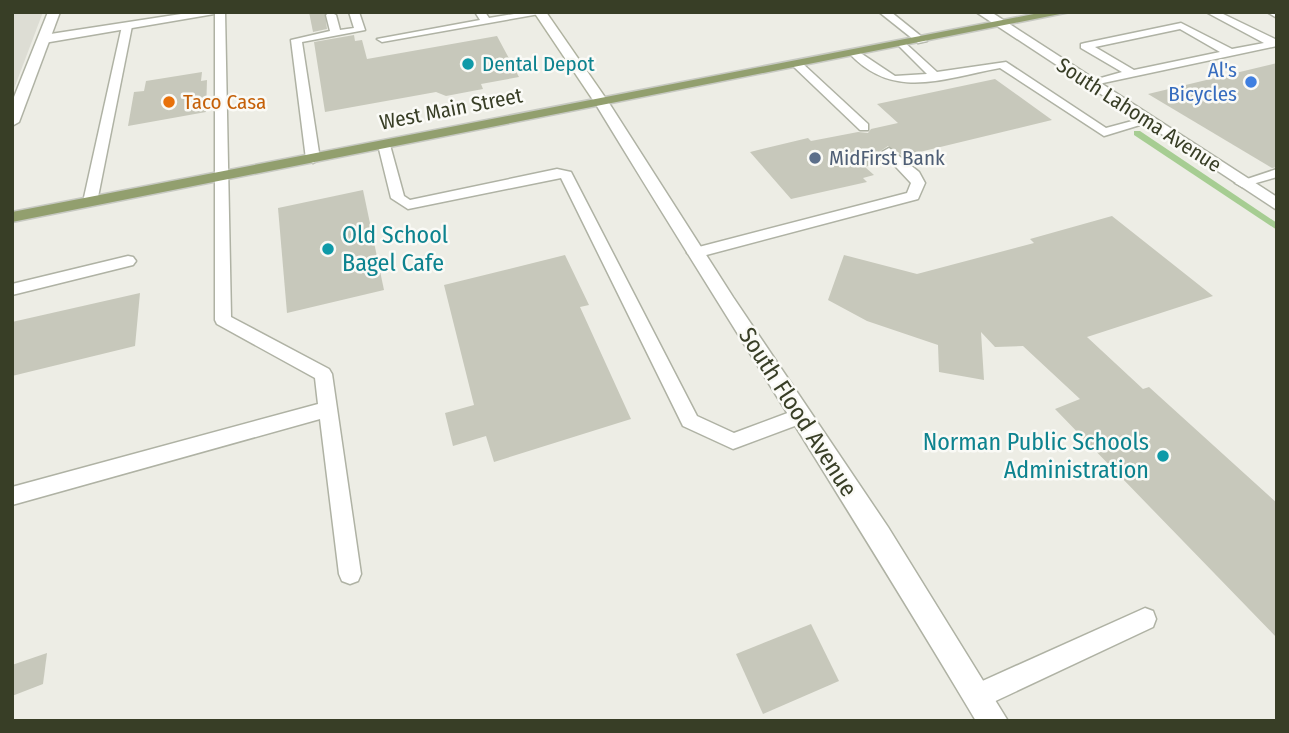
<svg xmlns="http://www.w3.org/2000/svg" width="1289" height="733" viewBox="0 0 1289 733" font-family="'Fira Sans Condensed',sans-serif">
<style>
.built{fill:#ddddd4}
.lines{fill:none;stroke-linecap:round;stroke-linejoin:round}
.stream{fill:#a6cd92;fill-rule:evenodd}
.building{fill:#c7c8bb}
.service-casing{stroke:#afb2a4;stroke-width:3}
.minor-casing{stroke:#afb2a4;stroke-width:3}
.tertiary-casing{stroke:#afb2a4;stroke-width:3}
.secondary-casing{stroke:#afb29f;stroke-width:3}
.primary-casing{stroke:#c7c9c2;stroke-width:3}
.service{fill:#fff;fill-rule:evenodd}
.minor{fill:#fff;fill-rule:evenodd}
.tertiary{fill:#fff;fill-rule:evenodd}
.secondary{fill:#fff;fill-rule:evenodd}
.primary{fill:#929f6e;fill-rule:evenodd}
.culture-dot{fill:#0f9aa8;stroke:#fafaf6;stroke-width:2.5}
.shop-dot{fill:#3f7fe0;stroke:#fafaf6;stroke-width:2.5}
.food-dot{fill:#e8710a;stroke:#fafaf6;stroke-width:2.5}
.service-dot{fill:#5c6f8a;stroke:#fafaf6;stroke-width:2.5}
.labels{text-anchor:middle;stroke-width:5;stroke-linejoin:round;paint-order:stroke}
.far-culture-label{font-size:21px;fill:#0d838f;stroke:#fafaf6;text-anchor:start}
.far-shop-label{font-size:21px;fill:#366cbe;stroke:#fafaf6;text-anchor:end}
.far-food-label{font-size:21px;fill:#c56008;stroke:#fafaf6;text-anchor:start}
.far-street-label{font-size:21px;fill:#383e26;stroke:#fafaf6}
.far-service-label{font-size:21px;fill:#4e5e75;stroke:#fafaf6;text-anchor:start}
.culture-label{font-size:24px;fill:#0d838f;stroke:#fafaf6;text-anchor:start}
.street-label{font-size:24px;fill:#383e26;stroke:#fafaf6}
</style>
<rect width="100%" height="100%" fill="#edede5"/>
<polygon class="built" points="12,12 43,12 12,94"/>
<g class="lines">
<polygon class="stream" points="1134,131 1140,131 1277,223 1277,230 1134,135"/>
</g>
<g class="building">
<polygon points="309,12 325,12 327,29 313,32"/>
<polygon points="354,35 355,41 362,40 367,59 497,36 519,77 481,84 483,89 446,96 436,92 325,112 314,42"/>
<polygon points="1277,63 1277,167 1272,168 1148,94"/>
<polygon points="202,72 201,81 207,80 206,112 128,126 134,92 144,91 146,81"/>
<polygon points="995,79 1052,120 903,156 888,146 879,152 886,160 865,167 874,175 863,178 867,182 791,199 750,152 808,138 811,141 858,132 868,133 871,129 898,123 877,104"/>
<polygon points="363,190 384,290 287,313 278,208"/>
<polygon points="1112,216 1213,296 1087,337 1143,389 1149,387 1277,503 1277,638 1055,409 1080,399 1023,346 995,347 981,332 984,380 939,372 938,345 867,321 828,300 844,255 917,274 1034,243 1030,239"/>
<polygon points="565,255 589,305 580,307 631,419 494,462 486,436 453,446 445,413 474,405 444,285"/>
<polygon points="140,293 135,346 12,376 12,322"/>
<polygon points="811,624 839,681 763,714 736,654"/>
<polygon points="47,653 43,684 12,696 12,665"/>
</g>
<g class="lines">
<defs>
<g id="service">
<polygon points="215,12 225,12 231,317 329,369 332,374 361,574 358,581 350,584 342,581 339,574 320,419 12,505 12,487 318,404 315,378 217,324 215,320"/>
<polygon points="330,12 336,15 340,30 354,28 349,12 359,12 365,30 302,42 320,159 313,163 306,159 291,40 330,31 326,15"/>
<polygon points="475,12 485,12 489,18 526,12 545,13 382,42 377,39 480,20"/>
<polygon points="879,12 891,12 927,41 918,43"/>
<path d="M1206 12H1219L1277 40V46L1089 86 1083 83 1122 72 1081 48V44L1085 43 1181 23 1232 49 1264 43ZM1180 29 1220 52 1134 70 1095 47Z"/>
<polygon points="1267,12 1277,12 1277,18"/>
<polygon points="127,23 132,26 97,202 90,206 83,202 122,26"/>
<path d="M903 41 937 72 1006 62 1106 128 1147 117 1153 121 1104 136 1000 68C944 78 894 101 850 54L859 52 895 76 927 74 899 46 898 44Z"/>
<polygon points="794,63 802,63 868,124 868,130 860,130 794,67"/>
<polygon points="384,141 390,145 404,196 410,200 557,169 571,172 697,416 734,433 801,408 808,411 810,416 808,421 733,449 683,426 561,178 408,209 391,198 378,145"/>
<polygon points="889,148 919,172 925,183 918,199 695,258 687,253 695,248 907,193 911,183 882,152"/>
<polygon points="1277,169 1277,177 1242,187 1235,183"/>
<polygon points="128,256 133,257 136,261 133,265 12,295 12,284"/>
<polygon points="1145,608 1153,611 1156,619 1153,627 987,705 978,708 969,705 966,696 969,687"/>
</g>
<g id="minor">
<polygon points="48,12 60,12 19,122 12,126 12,102"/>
<polygon points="976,12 991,12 1277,197 1277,210"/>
</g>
<g id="tertiary">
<polygon points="194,12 226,12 44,43 38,39 44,35"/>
<path d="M602 99 609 103 733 297 888 527 1008 721H976C852 513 721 310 595 103Z"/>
</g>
<polygon id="secondary" points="534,12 546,12 609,103 607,106 597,106"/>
<polygon id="primary" points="1044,12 1070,12 12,222 12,212"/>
</defs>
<use href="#service" class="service-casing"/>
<use href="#minor" class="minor-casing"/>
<use href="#tertiary" class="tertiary-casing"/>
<use href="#secondary" class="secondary-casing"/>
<use href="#primary" class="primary-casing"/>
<use href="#service" class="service"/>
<use href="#minor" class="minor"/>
<use href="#tertiary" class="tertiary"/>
<use href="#secondary" class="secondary"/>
<use href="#primary" class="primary"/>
</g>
<g class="culture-dot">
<circle cx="468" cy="64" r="7"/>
<circle cx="328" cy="249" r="7"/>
<circle cx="1163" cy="456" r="7"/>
</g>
<circle class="shop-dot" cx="1251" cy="82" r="7"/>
<circle class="food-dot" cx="169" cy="102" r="7"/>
<circle class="service-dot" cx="815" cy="158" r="7"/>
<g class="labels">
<g class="far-culture-label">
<text x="482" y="71">Dental Depot</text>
</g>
<g class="far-shop-label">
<text x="1237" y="77">Al's<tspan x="1237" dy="24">Bicycles</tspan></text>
</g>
<g class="far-food-label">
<text x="183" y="109">Taco Casa</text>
</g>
<g class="far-street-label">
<text transform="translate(451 109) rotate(-11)" y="7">West Main Street</text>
<text transform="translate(1139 115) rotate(33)" y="7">South Lahoma Avenue</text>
</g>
<g class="far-service-label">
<text x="829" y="165">MidFirst Bank</text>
</g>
<g class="culture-label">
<text x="342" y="243">Old School<tspan x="342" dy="28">Bagel Cafe</tspan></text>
<text x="1149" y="450" text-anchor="end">Norman Public Schools<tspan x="1149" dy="28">Administration</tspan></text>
</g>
<g class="street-label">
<text transform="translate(798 412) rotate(57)" y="8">South Flood Avenue</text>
</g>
</g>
<rect width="1289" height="733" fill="none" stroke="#383e26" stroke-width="28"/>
</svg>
